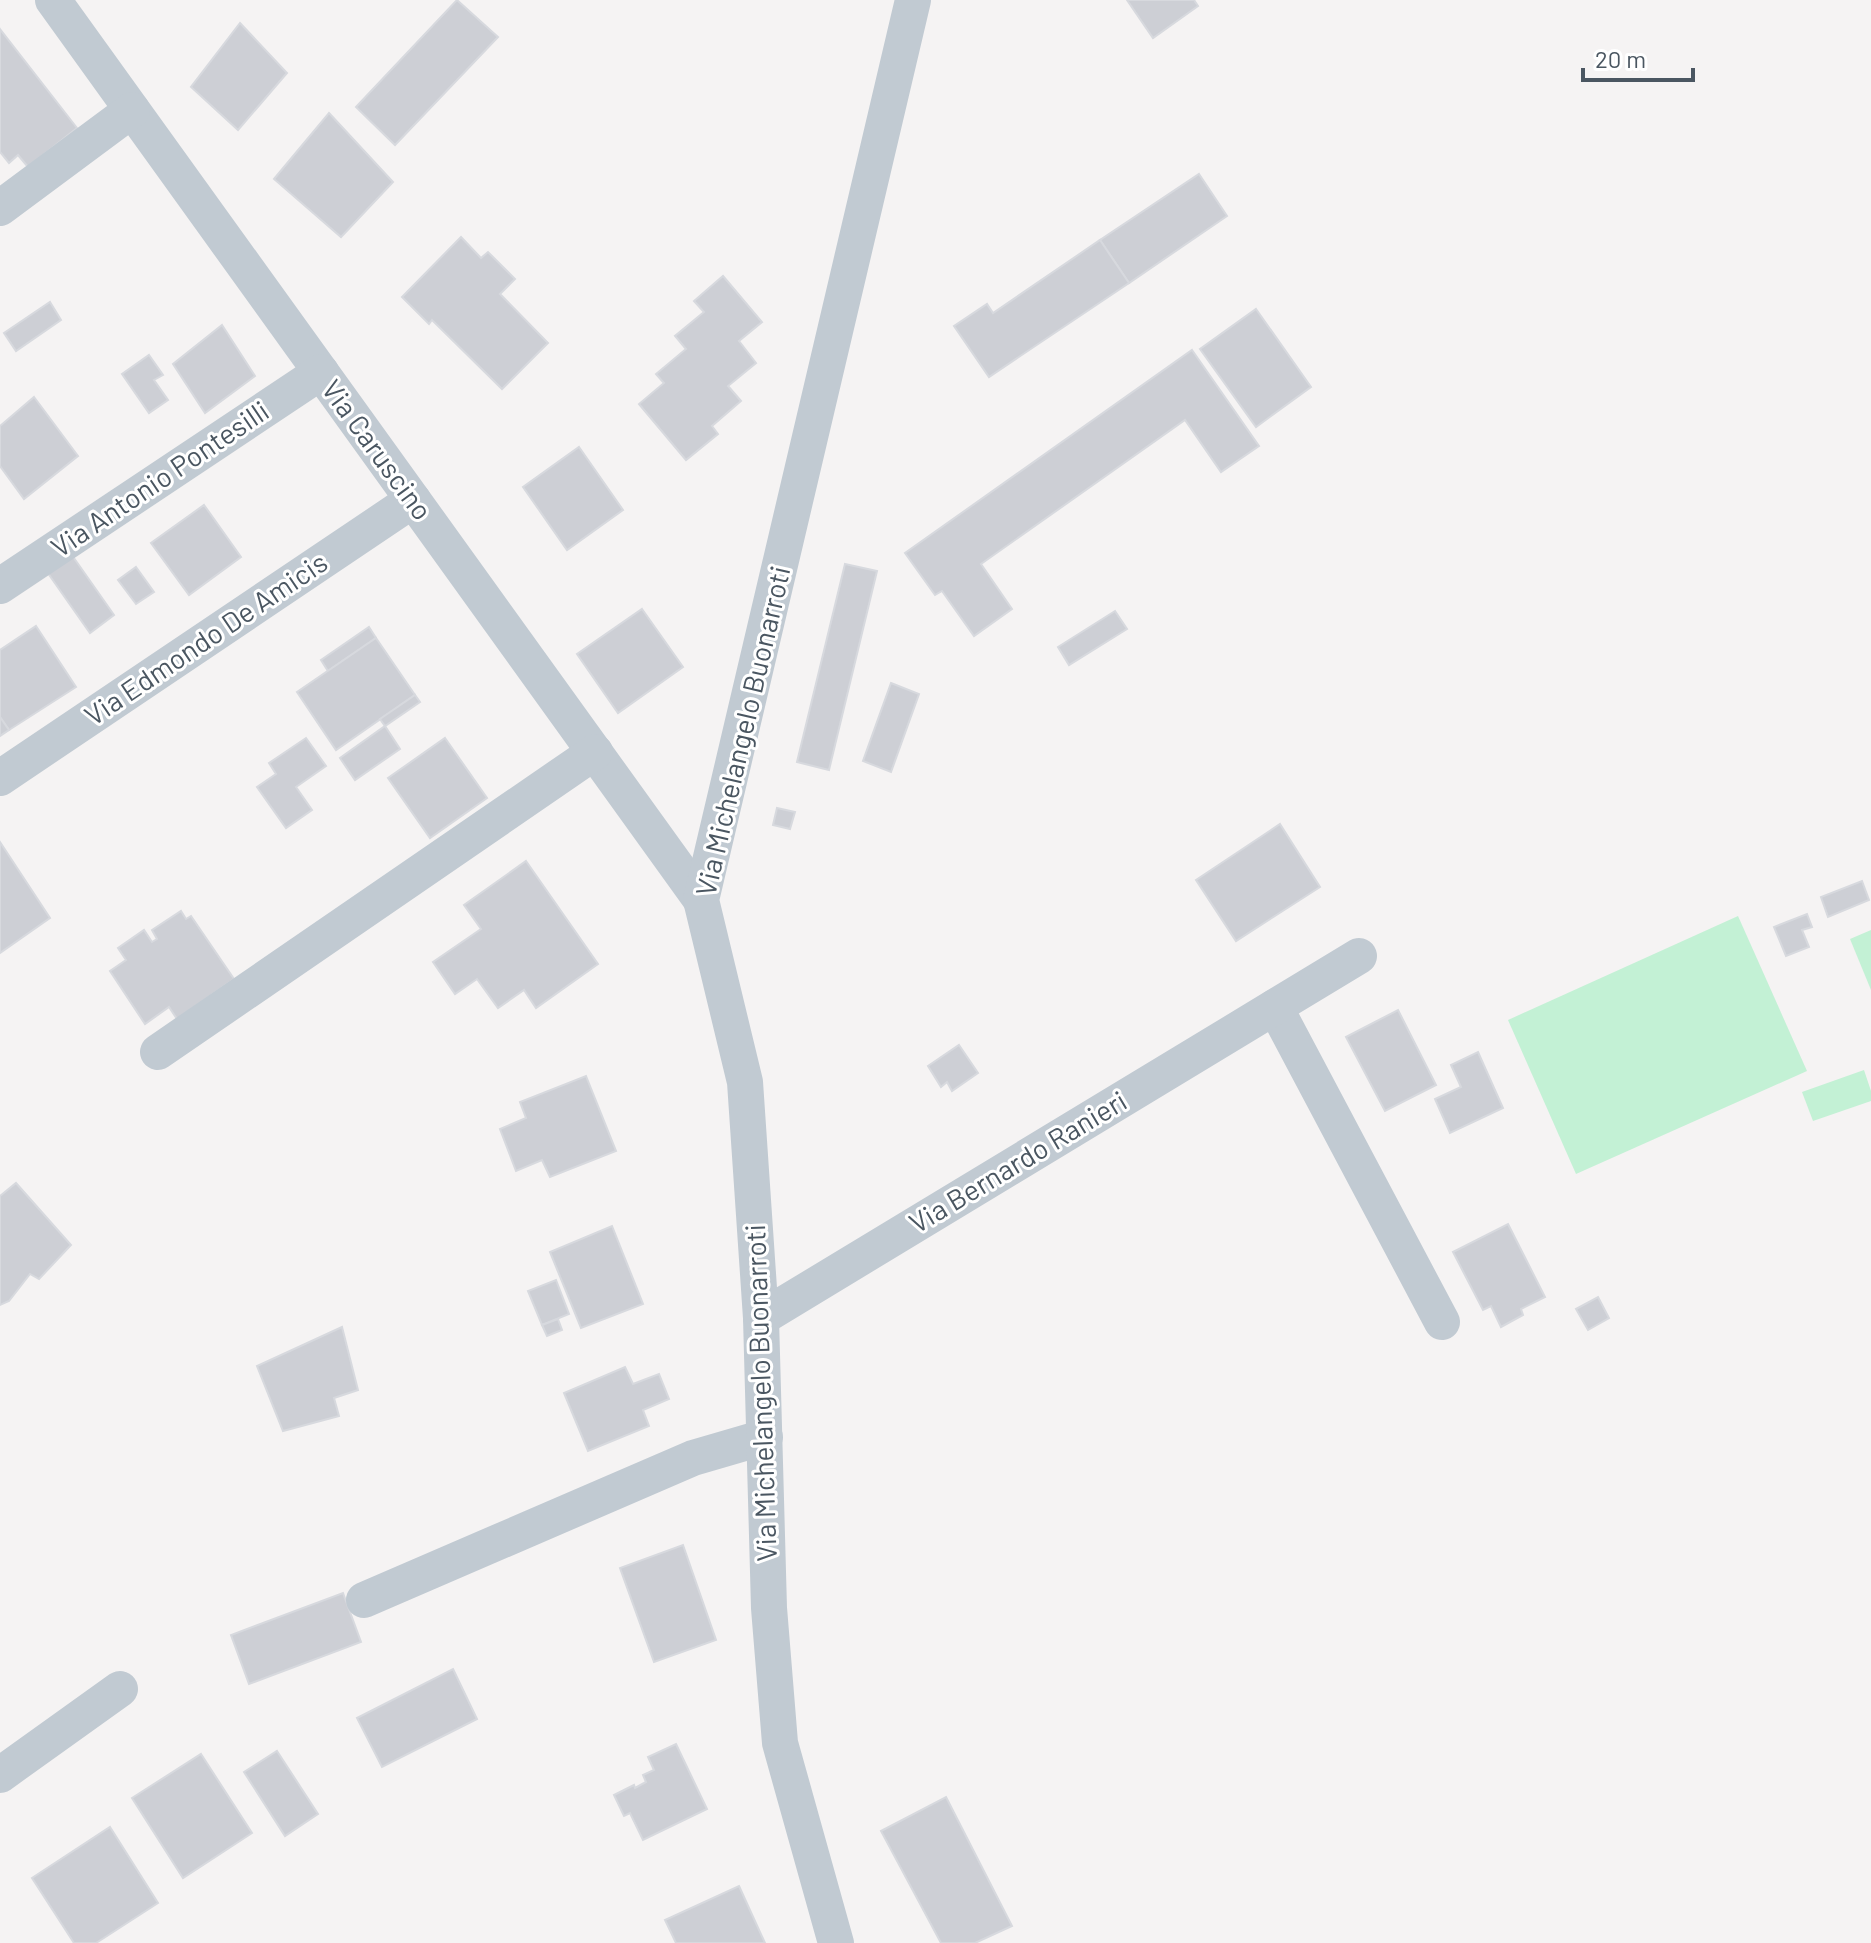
<svg xmlns="http://www.w3.org/2000/svg" width="1871" height="1943" viewBox="0 0 1871 1943" font-family="Barlow,sans-serif">
<style>
.green{fill:#c3f1d5}
.building{fill:#cdcfd5;stroke:#d7d9de;stroke-width:2}
.lines{fill:none;stroke-linecap:round;stroke-linejoin:round}
.street{stroke:#c1cad2;stroke-width:36}
.labels{text-anchor:middle;stroke-width:6;stroke-linejoin:round;paint-order:stroke}
.street-label{font-size:28px;fill:#4a5661;stroke:#fff}
</style>
<rect width="100%" height="100%" fill="#f5f3f3"/>
<g class="green">
<polygon points="1738,916 1807,1071 1576,1174 1508,1020"/>
<polygon points="1871,930 1871,990 1850,939"/>
<polygon points="1864,1070 1871,1091 1871,1101 1813,1121 1802,1092"/>
</g>
<g class="building">
<polygon points="457,0 498,37 395,145 356,107"/>
<polygon points="1127,0 1194,0 1198,6 1153,38"/>
<polygon points="240,23 287,73 238,130 191,87"/>
<polygon points="0,29 77,128 28,167 18,155 9,163 0,152"/>
<polygon points="329,113 393,182 341,237 274,179"/>
<polygon points="1199,174 1227,216 1129,283 1100,240"/>
<polygon points="461,237 481,258 488,252 515,279 500,294 548,343 502,389 432,320 429,324 402,297"/>
<polygon points="1100,240 1129,283 989,377 954,326 987,304 993,313"/>
<polygon points="723,276 762,322 739,341 756,363 728,386 741,401 712,426 718,434 686,460 639,404 664,383 656,374 686,349 675,336 704,312 694,301"/>
<polygon points="50,302 61,320 16,351 4,333"/>
<polygon points="1256,309 1311,387 1256,427 1200,349"/>
<polygon points="222,325 255,376 205,413 173,364"/>
<polygon points="1192,350 1259,446 1221,472 1185,420 981,564 1012,609 974,636 942,591 935,595 905,553"/>
<polygon points="149,355 163,375 154,380 168,400 149,413 122,374"/>
<polygon points="34,397 78,456 24,499 0,466 0,426"/>
<polygon points="579,447 623,510 567,550 523,487"/>
<polygon points="204,505 241,557 189,595 151,543"/>
<polygon points="69,551 114,615 90,633 45,569"/>
<polygon points="845,564 877,571 829,770 797,762"/>
<polygon points="136,567 154,592 136,604 118,580"/>
<polygon points="642,609 683,667 618,713 577,654"/>
<polygon points="1115,611 1127,629 1069,665 1058,647"/>
<polygon points="36,626 76,687 9,730 0,717 0,650"/>
<polygon points="369,627 376,638 328,671 321,660"/>
<polygon points="376,638 415,695 336,750 297,692"/>
<polygon points="891,683 919,694 891,772 863,761"/>
<polygon points="415,695 420,702 385,726 380,719"/>
<polygon points="0,717 9,730 0,736"/>
<polygon points="385,726 400,749 355,780 340,758"/>
<polygon points="306,738 326,766 296,787 312,810 286,828 257,787 276,774 269,763"/>
<polygon points="445,738 487,798 430,838 388,778"/>
<polygon points="777,808 795,812 790,829 773,825"/>
<polygon points="1280,824 1320,887 1236,941 1196,880"/>
<polygon points="0,842 50,918 0,953"/>
<polygon points="526,861 598,964 536,1008 524,990 498,1008 477,979 455,994 433,962 481,929 464,905"/>
<polygon points="1862,881 1869,900 1828,917 1821,897"/>
<polygon points="181,911 186,919 191,916 234,979 177,1019 169,1007 145,1024 110,971 126,960 118,948 144,930 152,942 157,939 152,930"/>
<polygon points="1807,914 1812,927 1802,930 1809,947 1786,956 1774,927"/>
<polygon points="1398,1010 1436,1085 1385,1111 1346,1037"/>
<polygon points="959,1045 978,1073 952,1091 947,1082 941,1087 928,1066"/>
<polygon points="1478,1052 1503,1108 1450,1133 1435,1099 1461,1087 1451,1065"/>
<polygon points="586,1076 616,1151 550,1177 542,1160 516,1171 500,1129 526,1118 520,1102"/>
<polygon points="16,1183 71,1245 39,1279 30,1274 9,1301 0,1305 0,1196"/>
<polygon points="1508,1224 1545,1297 1521,1309 1523,1315 1501,1327 1491,1306 1483,1310 1453,1252"/>
<polygon points="612,1226 643,1304 581,1328 550,1252"/>
<polygon points="556,1280 569,1314 542,1325 528,1291"/>
<polygon points="1598,1297 1609,1318 1588,1330 1576,1309"/>
<polygon points="558,1319 562,1330 547,1336 542,1325"/>
<polygon points="342,1327 358,1390 334,1398 339,1416 283,1431 257,1366"/>
<polygon points="625,1367 633,1384 659,1374 669,1399 643,1410 649,1426 588,1451 564,1393"/>
<polygon points="683,1545 716,1640 654,1662 620,1568"/>
<polygon points="343,1593 361,1642 249,1684 231,1635"/>
<polygon points="453,1669 477,1719 382,1767 357,1718"/>
<polygon points="676,1744 707,1809 643,1840 630,1813 624,1816 614,1795 634,1785 635,1788 646,1782 643,1775 654,1770 648,1757"/>
<polygon points="277,1751 318,1814 285,1836 244,1772"/>
<polygon points="201,1754 252,1833 183,1878 132,1798"/>
<polygon points="946,1797 1012,1926 975,1943 941,1943 881,1831"/>
<polygon points="110,1827 158,1903 96,1943 74,1943 32,1878"/>
<polygon points="739,1886 765,1943 676,1943 665,1920"/>
</g>
<g class="lines">
<g class="street">
<polyline points="53,0 701,900"/>
<polyline points="0,208 132,110"/>
<polyline points="0,586 321,372"/>
<polyline points="0,778 413,500"/>
<polyline points="1275,1007 1442,1322"/>
<polyline points="158,1052 595,752"/>
<polyline points="761,1318 1359,956"/>
<polyline points="364,1600 693,1458 765,1437"/>
<polyline points="0,1775 120,1689"/>
<polyline points="836,1943 780,1743 769,1608 761,1318 745,1082 701,900 913,0"/>
</g>
</g>
<g class="labels">
<g class="street-label">
<text transform="translate(377 450) rotate(54)" y="10">Via Caruscino</text>
<text transform="translate(160 479) rotate(-34)" y="10">Via Antonio Pontesilli</text>
<text transform="translate(206 639) rotate(-34)" y="10">Via Edmondo De Amicis</text>
<text transform="translate(743 731) rotate(-77)" y="10">Via Michelangelo Buonarroti</text>
<text transform="translate(1018 1162) rotate(-31)" y="10">Via Bernardo Ranieri</text>
<text transform="translate(761 1393) rotate(-92)" y="10">Via Michelangelo Buonarroti</text>
</g>
</g>
<path d="M1583 68v12h110v-12" fill="none" stroke="#4a5661" stroke-width="4"/>
<text x="1595" y="68" font-size="24" fill="#4a5661" stroke="#ffffff" stroke-width="6" paint-order="stroke">20 m</text>
</svg>
